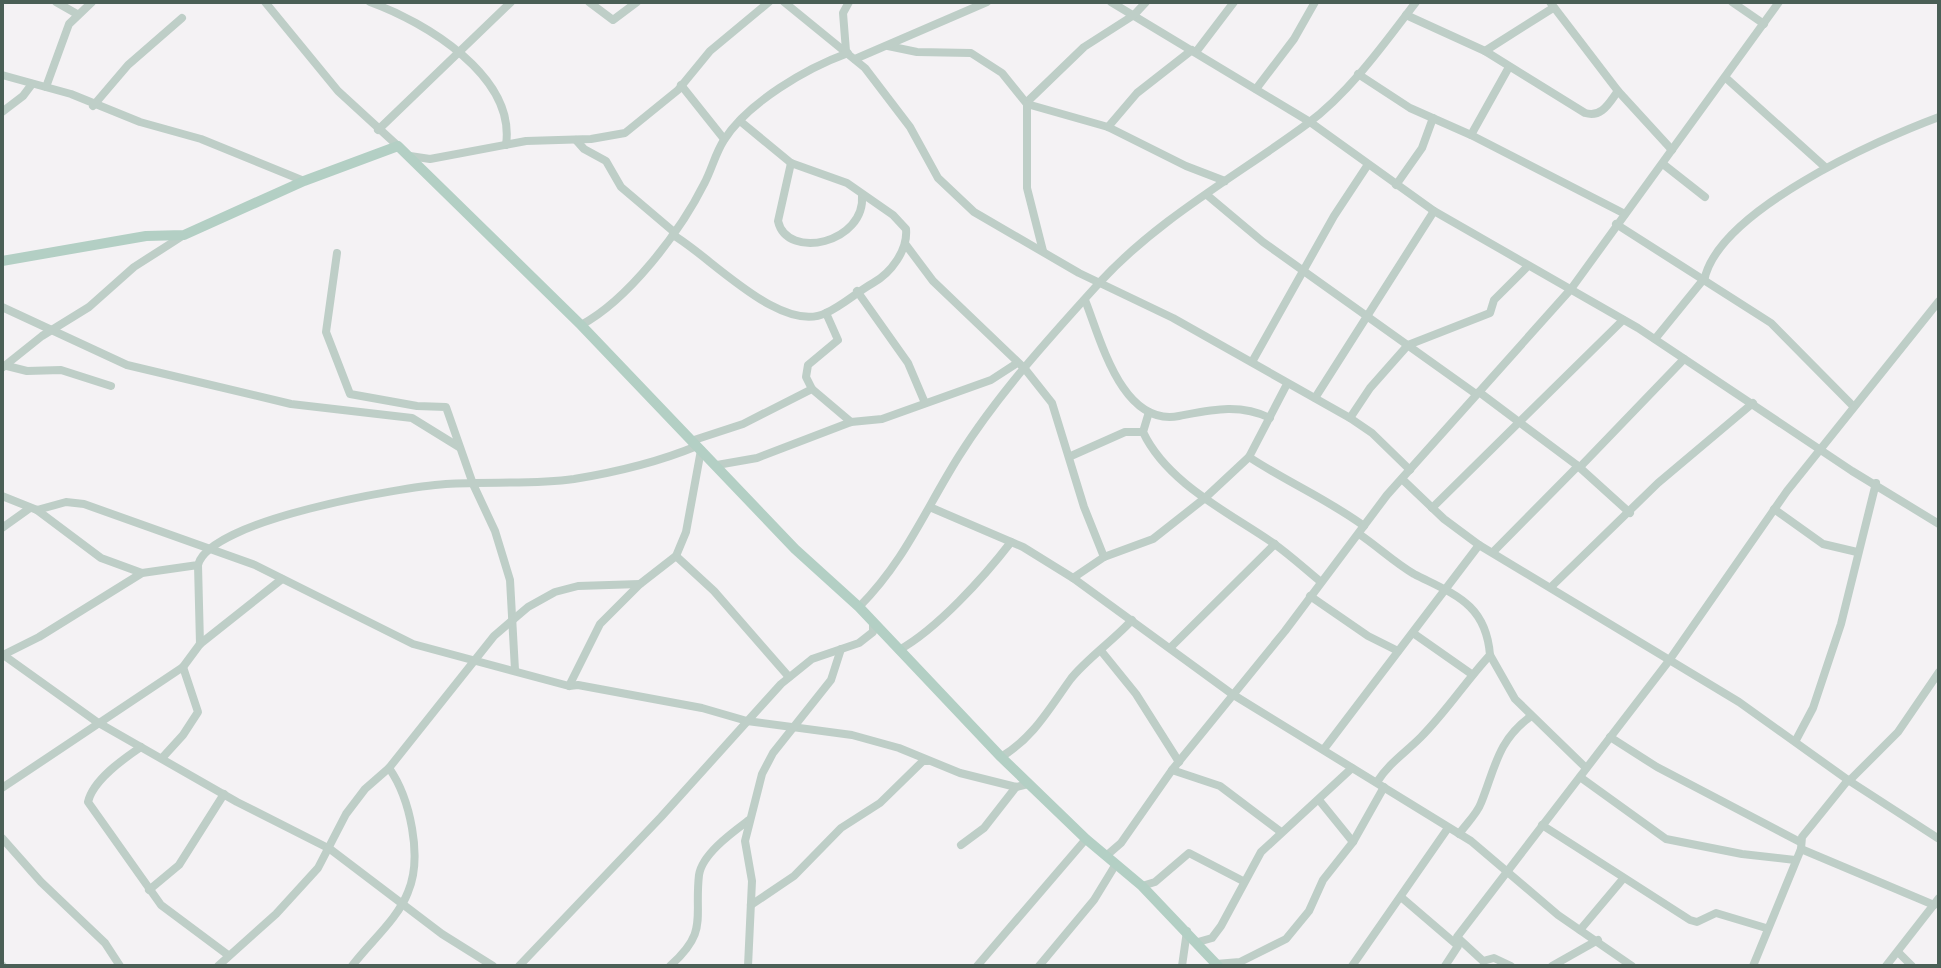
<svg xmlns="http://www.w3.org/2000/svg" width="1941" height="968" viewBox="0 0 1941 968" font-family="Raleway,sans-serif">
<style>
.lines{fill:none;stroke-linecap:round;stroke-linejoin:round}
.minor{stroke:#becec7;stroke-width:8}
.major{stroke:#b3cfc4;stroke-width:10}
</style>
<rect width="100%" height="100%" fill="#f4f2f4"/>
<g class="lines">
<g class="minor">
<polyline points="56,2 77,14"/>
<polyline points="265,2 338,91 398,146"/>
<path d="M370 2C425 22 516 76 506 145"/>
<polyline points="589,2 613,20 637,2"/>
<polyline points="784,2 865,68 910,127 938,178 974,212 1079,273 1173,318 1350,418 1372,433 1410,470"/>
<polyline points="1111,2 1310,122 1434,211 1638,328 1852,471 1939,524"/>
<polyline points="1550,2 1618,91 1672,150"/>
<polyline points="1732,2 1764,24"/>
<path d="M1406 15 1485 51 1585 113C1602 118 1609 103 1618 91"/>
<polyline points="888,46 917,52 971,53 1002,73 1027,104 1108,127 1186,166 1225,181"/>
<polyline points="846,51 843,13 849,2"/>
<polyline points="1485,51 1553,8"/>
<polyline points="1196,52 1234,2"/>
<polyline points="855,59 987,2"/>
<polyline points="1358,74 1410,108 1471,135 1625,214"/>
<polyline points="2,75 71,94 140,122 201,139 304,181"/>
<polyline points="1726,78 1825,167"/>
<polyline points="681,85 724,139"/>
<polyline points="46,87 69,24 92,2"/>
<polyline points="1256,89 1294,39 1315,2"/>
<polyline points="1027,102 1084,47 1134,15 1146,2"/>
<polyline points="1027,104 1027,188 1043,251"/>
<polyline points="93,106 128,65 182,18"/>
<polyline points="2,112 23,96 32,84"/>
<polyline points="1108,127 1137,93 1192,50"/>
<polyline points="378,130 511,2"/>
<polyline points="1471,135 1509,67"/>
<polyline points="576,140 584,149 606,161 621,187 674,232"/>
<polyline points="410,156 430,159 526,141 591,139 625,133 678,90 710,51 769,2"/>
<path d="M791 163 778 221C787 261 866 243 862 195"/>
<polyline points="1663,164 1705,197"/>
<polyline points="1396,185 1422,148 1433,118"/>
<polyline points="1207,195 1263,242 1476,394"/>
<polyline points="1616,224 1771,323 1853,406"/>
<path d="M673 235C710 256 781 335 826 313 842 306 857 292 873 283 891 273 908 250 906 229L893 215 847 183 791 163 740 121"/>
<polyline points="906,245 933,281 1025,369 1052,403 1084,507 1104,557"/>
<polyline points="337,253 326,332 350,394 417,406 446,407 473,484 495,531 510,580 515,670"/>
<path d="M1704 281C1717 211 1877 140 1939 117"/>
<polyline points="857,291 908,363 925,403"/>
<path d="M1085 300C1101 340 1122 427 1179 416 1211 410 1239 403 1270 418"/>
<polyline points="2,307 127,365 291,404 412,418 459,447"/>
<path d="M581 325C628 300 680 232 704 184 712 169 715 154 724 140 748 102 807 68 848 53"/>
<polyline points="1655,339 1703,280"/>
<polyline points="1252,362 1334,216 1367,166"/>
<polyline points="7,366 27,371 61,370 111,386"/>
<polyline points="2,368 42,336 89,307 134,267 184,235"/>
<polyline points="812,389 806,377 808,365 838,340 826,313"/>
<polyline points="1479,392 1578,466 1630,513"/>
<polyline points="1315,398 1434,211"/>
<path d="M1149 412 1143 432C1167 483 1228 512 1273 543 1290 555 1305 569 1321 582"/>
<polyline points="1350,418 1370,388 1408,345 1490,313 1494,300 1528,266"/>
<polyline points="691,441 743,424 812,389 851,422"/>
<polyline points="1071,456 1125,432 1143,432"/>
<path d="M1249 457C1287 482 1327 499 1364 526"/>
<polyline points="717,465 757,458 851,422 882,419 991,380 1017,363"/>
<polyline points="1580,467 1684,359"/>
<polyline points="1402,479 1444,519 1479,545 1739,702 1848,780 1939,839"/>
<polyline points="2,496 37,510 66,502 84,504 255,565 413,644 569,686 578,685 702,708 747,721 852,735 899,748 960,773 1016,787 1028,784"/>
<polyline points="932,508 1023,547 1073,578 1232,694 1471,841 1558,915 1632,966"/>
<polyline points="1432,508 1623,320"/>
<polyline points="1774,509 1823,544 1857,552"/>
<polyline points="37,510 101,558 142,573"/>
<polyline points="2,528 30,508"/>
<path d="M1359 534C1377 546 1395 563 1414 574 1453 594 1486 603 1490 655 1466 681 1446 712 1421 737 1405 753 1389 763 1377 782"/>
<polyline points="1493,552 1578,466"/>
<polyline points="676,556 714,591 789,677"/>
<polyline points="198,565 200,644"/>
<polyline points="1073,578 1104,557 1153,539 1205,498 1249,457 1287,384"/>
<polyline points="1551,587 1658,483 1753,403"/>
<polyline points="1310,596 1368,636 1398,651"/>
<path d="M859 607C905 561 925 510 959 456 998 394 1051 336 1100 282 1159 218 1238 175 1307 124 1350 92 1384 44 1416 2"/>
<polyline points="1413,633 1470,673"/>
<polyline points="1171,647 1275,544"/>
<path d="M899 650C937 629 984 577 1011 542"/>
<polyline points="1102,652 1136,694 1179,762"/>
<polyline points="2,654 97,722 237,802 330,849 442,934 493,966"/>
<path d="M3 655 39 637 142 573 198 565C209 520 401 487 446 484 489 481 531 485 574 479 617 472 656 463 697 446"/>
<polyline points="1490,655 1515,699 1586,768"/>
<polyline points="569,686 600,624 640,584 676,556 686,532 701,450"/>
<polyline points="1610,737 1657,767 1800,842"/>
<polyline points="1796,740 1813,708 1841,624 1876,483"/>
<path d="M141 747C123 759 93 780 88 802L161 905 228 955"/>
<polyline points="1324,749 1479,545"/>
<polyline points="163,757 183,735 198,712 183,667"/>
<path d="M1001 757C1033 738 1049 709 1070 680 1083 662 1115 639 1132 620"/>
<polyline points="1172,770 1220,786 1281,832"/>
<polyline points="1580,777 1666,839 1742,854 1795,860"/>
<polyline points="1849,781 1898,732 1939,672"/>
<polyline points="2,788 183,667 200,644 282,579"/>
<polyline points="1319,800 1353,842"/>
<polyline points="1542,825 1690,920 1697,922 1716,913 1766,928"/>
<path d="M1459 834C1466 824 1477 814 1481 803 1495 768 1498 740 1530 717"/>
<polyline points="2,838 41,882 105,943 120,966"/>
<polyline points="961,845 984,828 1016,787"/>
<polyline points="1801,849 1934,905"/>
<polyline points="1106,856 1121,843 1172,770 1285,631 1387,495 1571,289 1779,2"/>
<polyline points="1142,886 1155,882 1189,853 1243,881"/>
<polyline points="149,890 179,865 224,794"/>
<polyline points="1401,897 1457,945"/>
<polyline points="751,905 794,876 841,828 880,803 923,761 928,761"/>
<polyline points="1580,930 1622,880"/>
<polyline points="1458,938 1483,961 1494,958 1511,966"/>
<polyline points="1198,942 1212,938 1221,926 1261,852 1352,768"/>
<polyline points="1899,953 1912,966"/>
<polyline points="1216,964 1240,962 1286,939 1309,911 1323,880 1353,842 1384,787"/>
<polyline points="2,965 3,966"/>
<polyline points="218,966 276,914 318,868 346,814 365,789 389,768 494,636 528,607 555,592 578,586 640,584"/>
<path d="M352 966C369 943 398 919 408 892 423 857 410 798 389 768"/>
<polyline points="519,966 661,817 781,684 812,659 859,643 873,632 873,622"/>
<path d="M670 966C709 931 694 919 699 875 702 854 733 832 749 820"/>
<polyline points="748,966 752,881 745,841 762,774 773,753 831,680 841,649"/>
<polyline points="977,966 1086,839"/>
<polyline points="1039,966 1094,900 1116,864"/>
<polyline points="1182,966 1187,931"/>
<polyline points="1352,966 1448,828"/>
<polyline points="1445,966 1458,946 1457,937 1668,662 1787,491 1939,301"/>
<polyline points="1552,966 1598,940"/>
<polyline points="1753,966 1801,849 1802,837 1848,780"/>
<polyline points="1886,966 1939,898"/>
</g>
<polyline class="major" points="2,261 146,236 184,235 304,181 398,146 581,325 795,549 859,607 1001,757 1086,839 1142,886 1218,966"/>
</g>
<rect width="1941" height="968" fill="none" stroke="#4a5f56" stroke-width="8"/>
</svg>
